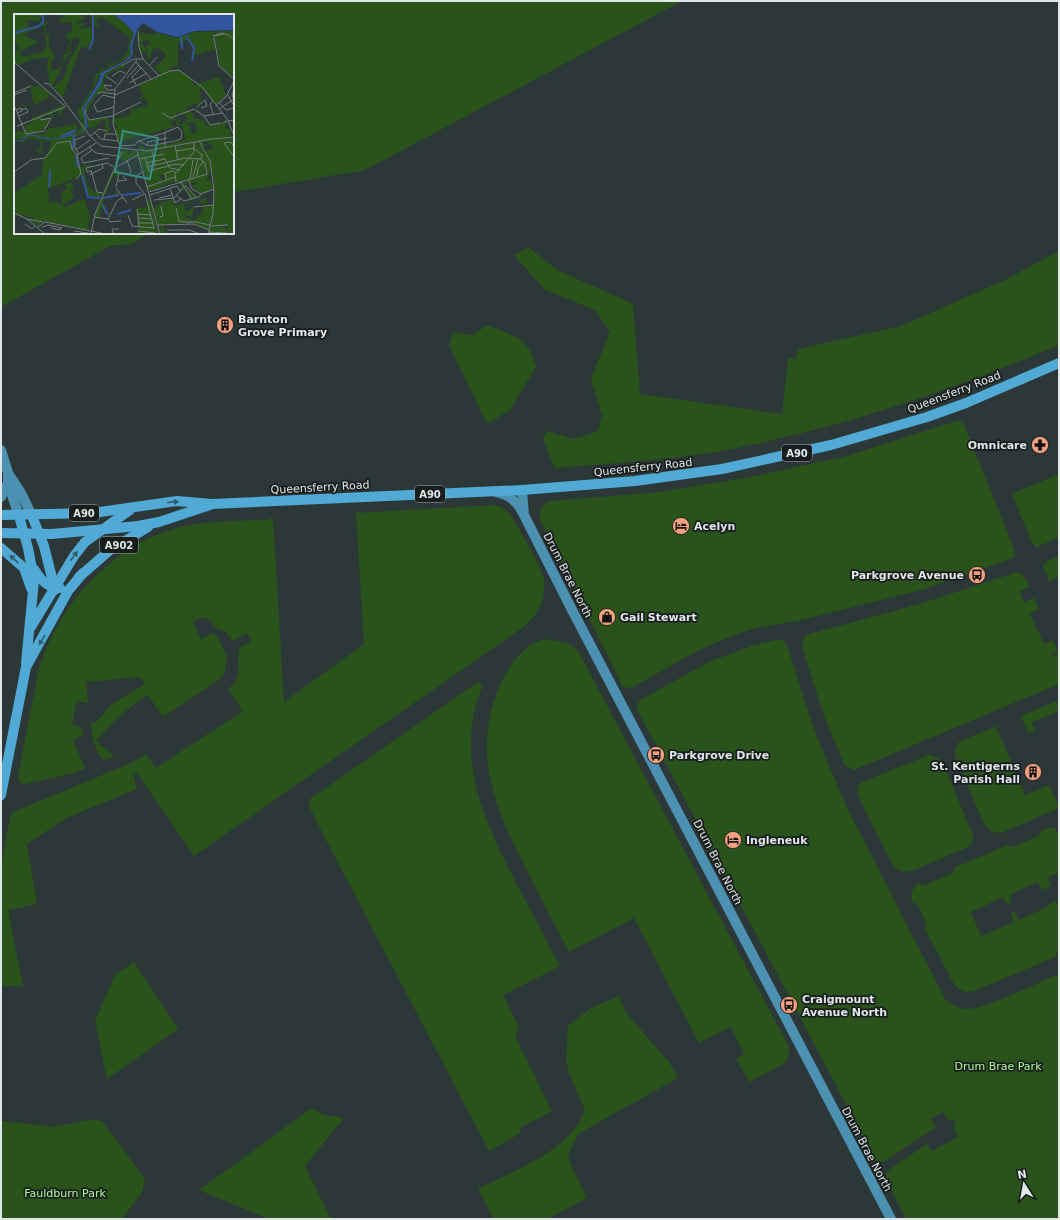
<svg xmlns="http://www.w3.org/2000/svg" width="1060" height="1220" viewBox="0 0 1060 1220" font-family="'DejaVu Sans',sans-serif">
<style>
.green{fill:#2a531b}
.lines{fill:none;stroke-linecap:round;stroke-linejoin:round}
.secondary{stroke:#4d91b2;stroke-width:10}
.primary{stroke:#50aad5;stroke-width:10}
.oneway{fill:#315c70}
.labels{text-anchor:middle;stroke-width:3.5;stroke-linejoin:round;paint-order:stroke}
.shield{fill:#181d1d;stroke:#a5aaab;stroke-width:1}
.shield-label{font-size:10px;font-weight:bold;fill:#e1e7e8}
.poi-label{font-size:11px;font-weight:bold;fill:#e1e7e8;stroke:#181d1d;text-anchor:start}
.street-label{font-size:11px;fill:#e1e7e8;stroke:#181d1d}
.park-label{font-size:11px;fill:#affc95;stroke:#181d1d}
.inset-river{fill:none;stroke:#31559e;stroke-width:2}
.inset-road{fill:none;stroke:#747d7e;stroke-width:1}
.view{fill:#398d86;fill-opacity:0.15;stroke:#398d86;stroke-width:2}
.inset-edge{fill:none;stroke:#e1e7e8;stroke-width:2}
</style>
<rect width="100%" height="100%" fill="#2c3737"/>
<g class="green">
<path d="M1 1H682L365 170 233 192V15H15V233H147C135 245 129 245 112 245L1 307Z"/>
<path d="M528 247 557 270 633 304 640 394 782 414 788 358 796 359 798 349 901 326 1003 281 1059 251V345C945 393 833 431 710 453 658 461 606 464 554 468L543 438 547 431 574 439 598 431 602 415 591 378 610 332 595 310 545 290 514 255Z"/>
<path d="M487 325C513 336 529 337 536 367L510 410 487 424 449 345 453 333 473 335Z"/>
<path d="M959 420 964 425 1014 549 1015 554 1013 558 925 589 797 621 756 628 737 634 697 651 631 688 623 687 540 519C539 510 542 504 551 501L659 492 751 477 847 456Z"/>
<polygon points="1059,474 1059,538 1036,547 1032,543 1012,494"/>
<path d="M493 505C499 506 505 509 509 513 516 522 543 570 544 580 546 599 539 613 525 626L194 856 137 773 133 774 137 789 66 818 27 844 37 904 8 910 23 986H1V865L11 813 131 763 146 754 156 768 243 711 228 689C246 675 234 663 240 647L250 642V635L245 634 237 639 232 640 225 631 219 630 207 618H200L193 622 201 639 213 633 217 636 227 656 225 673 220 679 163 717 148 695C127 708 112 723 96 741L114 756 104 760C96 755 89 730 92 721L95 723 112 704 145 684 140 677 86 682 88 703 77 701 72 725 82 727 83 735 73 740 85 768 75 773 25 784 20 783 18 776C23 752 27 728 32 704 35 692 36 678 40 666 60 602 115 543 181 527 209 521 237 521 266 520L273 518 284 702 364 644 356 513Z"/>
<polygon points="1059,556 1059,577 1049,581 1043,566 1047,561"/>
<polygon points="1017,572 1022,574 1030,587 1019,591 1024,602 1034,598 1039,609 1030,614 1044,644 1053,640 1058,651 1049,656 1050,657 1059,653 1059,684 854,770 845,766 824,716 803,650 802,643 806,635 923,603"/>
<path d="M545 639 568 643 578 651 788 1045 789 1056 784 1064 749 1082 736 1059 744 1054 731 1027 699 1043 634 918 569 952C555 925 541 898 527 871 495 808 470 752 501 683 510 664 523 645 545 639Z"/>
<path d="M776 640H782L787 645 814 730 847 808 945 999C952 1004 958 1009 967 1009 986 1009 1039 982 1059 974V1219H906L886 1179V1174L890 1169 927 1144 932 1151 958 1137 953 1128 956 1126 953 1119 948 1121 943 1112 931 1119 936 1127 885 1161 880 1162 876 1161 637 709V706L640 700 711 661 752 646Z"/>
<path d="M480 683 482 687C454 758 484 820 516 883 531 910 545 938 560 966L503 995 519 1028 515 1036 552 1111 519 1128 521 1133 489 1151 325 838 309 806 310 799 475 684Z"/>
<polygon points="1057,701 1059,711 1032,722 1035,730 1028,733 1021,716"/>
<polygon points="996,726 1025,795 1049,785 1059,806 1059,808 1001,833 992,832 985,826 955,756 955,751 959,742"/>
<polygon points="929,755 938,758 944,765 973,836 973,842 968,847 912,871 902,872 894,867 858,796 857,787 862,782"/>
<path d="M1054 828 1059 834V873L1047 877 1051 886 1042 890 1038 882 1009 895 1012 902 1007 905 1003 897 971 912 981 936 1014 922 1011 913 1015 911 1019 920 1049 906 1048 904 1056 901V903L1059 902V950L1055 957 974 991C966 993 961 991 955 986L925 929 926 923 918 905 912 902C910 894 912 889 918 883L923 886 953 873 954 868 1008 845 1013 847 1040 835 1043 829Z"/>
<polygon points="134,962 178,1029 107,1079 95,1021 115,975"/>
<path d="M619 996 627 1014 669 1062 678 1078 578 1134 568 1154 571 1165 587 1198 548 1219H494L478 1189C515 1170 569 1152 585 1110L569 1073 566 1060 568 1026 591 1008Z"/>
<polygon points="312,1108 323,1115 344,1118 305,1166 331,1219 269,1219 199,1190"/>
<polygon points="88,1120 102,1121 145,1179 142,1192 125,1215 124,1219 1,1219 1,1121 54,1127"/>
</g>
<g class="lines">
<g class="secondary">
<polyline points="1,450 8,473 21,493 32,516"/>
<polyline points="8,476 8,483 19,516"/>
<polyline points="522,490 524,515 571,608 891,1219"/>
<path d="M496 492C509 495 517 501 523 513"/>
<polyline points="1,497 8,483"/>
</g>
<g class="primary">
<polyline points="1,515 93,513 177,501 212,504 522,490 635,481 722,469 831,445 927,417 966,403 1059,363"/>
<polyline points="19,516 28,548 34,580 26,663"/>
<polyline points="32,516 44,546 55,590"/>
<polyline points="1,533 52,534 138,526 159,522 210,505"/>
<polyline points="1,548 24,568 31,588"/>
<path d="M34 569C40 579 47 588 60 588"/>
<polyline points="79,577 110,550 148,527"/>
<polyline points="31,627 74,556 85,542 130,510"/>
<polyline points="1,795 26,667 68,591 83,573"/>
</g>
</g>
<defs><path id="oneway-solid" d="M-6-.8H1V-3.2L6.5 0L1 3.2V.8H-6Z"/></defs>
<g class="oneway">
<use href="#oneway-solid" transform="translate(173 502) rotate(-5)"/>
<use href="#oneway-solid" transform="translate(74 556) rotate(-53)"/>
<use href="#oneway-solid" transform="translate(14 559) rotate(-137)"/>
<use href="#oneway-solid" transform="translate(42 640) rotate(121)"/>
</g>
<defs>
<symbol id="building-disc" viewBox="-11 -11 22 22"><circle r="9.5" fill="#f1a17d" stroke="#181d1d"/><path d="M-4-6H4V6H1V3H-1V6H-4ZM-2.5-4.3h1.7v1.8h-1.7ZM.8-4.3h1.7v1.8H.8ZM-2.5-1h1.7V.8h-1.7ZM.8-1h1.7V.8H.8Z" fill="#111"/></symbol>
<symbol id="pharmacy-disc" viewBox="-11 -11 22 22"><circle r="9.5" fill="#f1a17d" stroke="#181d1d"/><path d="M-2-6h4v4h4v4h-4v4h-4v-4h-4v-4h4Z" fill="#111"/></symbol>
<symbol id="hotel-disc" viewBox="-11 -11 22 22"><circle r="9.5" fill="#f1a17d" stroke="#181d1d"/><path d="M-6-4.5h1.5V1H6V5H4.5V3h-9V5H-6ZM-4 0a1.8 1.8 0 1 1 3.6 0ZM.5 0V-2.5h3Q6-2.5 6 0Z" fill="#111"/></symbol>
<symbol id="bus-disc" viewBox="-11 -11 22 22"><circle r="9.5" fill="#f1a17d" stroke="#181d1d"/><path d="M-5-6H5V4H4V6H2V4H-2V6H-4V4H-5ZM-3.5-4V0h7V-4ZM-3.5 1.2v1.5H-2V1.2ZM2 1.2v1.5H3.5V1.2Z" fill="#111"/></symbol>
<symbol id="shop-disc" viewBox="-11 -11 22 22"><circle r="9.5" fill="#f1a17d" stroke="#181d1d"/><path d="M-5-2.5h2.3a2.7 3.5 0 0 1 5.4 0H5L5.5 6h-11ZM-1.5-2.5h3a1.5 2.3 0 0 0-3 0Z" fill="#111"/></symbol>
</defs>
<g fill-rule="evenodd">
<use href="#building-disc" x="215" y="315" width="20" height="20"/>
<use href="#pharmacy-disc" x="1030" y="435" width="20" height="20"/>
<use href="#hotel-disc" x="671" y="516" width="20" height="20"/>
<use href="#bus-disc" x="967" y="565" width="20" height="20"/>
<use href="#shop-disc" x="597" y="607" width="20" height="20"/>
<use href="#bus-disc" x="646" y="745" width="20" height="20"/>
<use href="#building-disc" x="1023" y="762" width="20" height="20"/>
<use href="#hotel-disc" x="723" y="830" width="20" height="20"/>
<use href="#bus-disc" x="779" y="995" width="20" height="20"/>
</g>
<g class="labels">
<g class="shield">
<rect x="782" y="445" width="30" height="16" rx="3"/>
<rect x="415" y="486" width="30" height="16" rx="3"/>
<rect x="69" y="505" width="30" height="16" rx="3"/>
<rect x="100" y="537" width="38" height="16" rx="3"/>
</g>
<g class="shield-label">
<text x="797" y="457">A90</text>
<text x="430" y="498">A90</text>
<text x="84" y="517">A90</text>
<text x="119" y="549">A902</text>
</g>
<g class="poi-label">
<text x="238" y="323">Barnton<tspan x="238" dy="13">Grove Primary</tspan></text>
<text x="1027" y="449" text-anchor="end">Omnicare</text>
<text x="694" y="530">Acelyn</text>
<text x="964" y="579" text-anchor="end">Parkgrove Avenue</text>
<text x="620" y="621">Gail Stewart</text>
<text x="669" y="759">Parkgrove Drive</text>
<text x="1020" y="770" text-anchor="end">St. Kentigerns<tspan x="1020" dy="13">Parish Hall</tspan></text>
<text x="746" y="844">Ingleneuk</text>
<text x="802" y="1003">Craigmount<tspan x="802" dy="13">Avenue North</tspan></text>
</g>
<g class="street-label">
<text transform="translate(954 392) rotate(-21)" y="4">Queensferry Road</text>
<text transform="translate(643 467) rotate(-6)" y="4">Queensferry Road</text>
<text transform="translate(320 487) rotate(-3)" y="4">Queensferry Road</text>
<text transform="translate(568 575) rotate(63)" y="4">Drum Brae North</text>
<text transform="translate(718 862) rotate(63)" y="4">Drum Brae North</text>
<text transform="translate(867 1149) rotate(62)" y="4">Drum Brae North</text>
</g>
<g class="park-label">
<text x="998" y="1070">Drum Brae Park</text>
<text x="65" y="1197">Fauldburn Park</text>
</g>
</g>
<g transform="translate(14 14)">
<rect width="220" height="220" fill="#2c3737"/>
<path d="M0 0H30L25 7 13 6 15 11 12 15 34 8 31 12 32 20 35 22V32L41 44 37 47V57L45 55 48 51 51 45 48 42 53 39 57 25 52 26 53 20 59 16 57 8 48 9 45 5 51 3 43 0H72L69 5 61 9H72L65 15 78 13 79 27 73 34 69 32 66 35 48 84 40 73 51 63 54 49 65 30V24L59 23 55 37 58 40 54 41 39 71H36L33 52 35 43 15 46 6 51 0 47V41L5 34 0 25ZM29 11 33 31 29 38 8 43 6 37 25 28 9 21ZM76 0H99L110 8 120 19 116 32 117 42 88 58 68 95 73 111 71 114 67 109 70 105 67 106 63 98 78 74 82 60 96 52 86 44 97 51 103 49 113 40 116 24 90 4 85 3 82 7 85 12H78ZM125 16 134 20 145 19 161 24 182 18 220 17V24L214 21 220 26V64L206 52 201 20 196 23 180 24 200 23 202 35 179 42V35L173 25 168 30 164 29V52L157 53 154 57 165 56 177 64 180 71 205 63 212 82 202 90 186 72 187 89 175 92 172 96 174 97 179 95 185 96 187 99 186 100 180 95 176 98 180 100 179 104 188 106 171 110 175 111 178 120 183 119 181 109 184 107 190 106 192 112 214 107 211 111 212 115H216L217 122 140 136H124L127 132 125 129 132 136 150 128V131L172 126 167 110 170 109 173 105 170 100 164 101 167 96 161 100 163 102 154 101 163 104V108L168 104 167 107 164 109 166 111 163 112 161 105 159 108 156 106 160 113 105 128 101 115 104 113 103 111 99 112 100 105 114 102 118 98 115 94 120 95 118 91 121 95 135 90 129 83 126 85 125 83 129 81 125 71 142 63 146 64 143 59 147 60 141 53 153 42 144 33 138 36 136 44 131 47 134 43 132 36 126 38 125 30 128 29 131 34 137 28 132 26 124 29 125 20 129 18ZM113 47 108 52 113 53 96 58 89 66 91 77 100 80 88 78 82 81 72 99 74 105 83 106 93 103 96 115 94 120 88 118 84 116 92 119 91 105 81 112 84 115 77 112 73 117 74 108 70 95 85 72 90 60ZM25 72 36 79 37 82 23 90 13 91V94L12 92H2L20 90 16 73ZM49 91 60 102 51 94 47 98 46 105 44 97 40 98 39 105 34 100 24 105 25 107 34 103 36 106 29 116 15 120H29L34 115 63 110 64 115 58 119 67 115 65 108 70 115 66 119 37 125 14 120 8 125H0V118L11 117V111L19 108 18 104ZM70 116 72 118 62 123 59 135 65 153 77 150V153L70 155 73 170 80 178 88 179 86 183 74 182 68 161 34 175 35 189 39 187 49 190 47 181 53 174 51 170 57 168 60 173 56 175 60 183 49 191 51 193 71 185 76 203 74 216 45 210 44 207 43 210 28 207 24 213 14 205H19L18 202 14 204 10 200 8 202 0 199V179L28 161 29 146 35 138 37 128 27 125 29 138 27 141 23 137 27 135 25 125 14 124 8 129 0 126H9L15 121 35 126 62 121ZM205 124H220V142L216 144H220L217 148 220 152V220H214V211L197 213H211L213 218H195L199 199 195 210H192L195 212 194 216 190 214H193V213L189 214 181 209H165L148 211 153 219H146L147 212H145L143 204 150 202 143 204 140 195 143 191 158 185 160 192 192 184 193 189 187 190 185 186 170 191 171 199 180 192 178 203 171 201V204L179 206 184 205 183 201 188 200V192H200L201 172 196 146 191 136 200 135 192 127H189L193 132 189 133 186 128ZM184 128 196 148V159L193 160 192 155 189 159 192 161 196 160 193 167 197 166 200 174 189 180 177 173 179 170 180 173 181 170 184 171 182 168 173 169 171 171 174 176 183 183 178 185 164 168 172 169 175 165 156 169 135 177 134 173 150 167 151 164 150 161H145L149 166 134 172 124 138 138 137 140 148 139 140 144 139 143 137 161 133 162 138V133ZM110 136H114V142L117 137H122L123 141 109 147 108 144 104 146 100 154 106 158 103 163 99 162 90 183 101 180 103 177 107 181 90 184 89 192 91 197 97 200H92L87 193 85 204 81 201 104 143ZM136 185 144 217 141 220H124L123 194 134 193 133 186Z" fill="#2a531b" fill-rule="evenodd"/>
<path d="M99 0H220V16L181 17 163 23 143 18 129 9 123 16 118 32 119 39 116 45 90 60 87 70 70 95 74 112 69 117 62 121 37 126 15 121 7 127 0 126H7L14 120 38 125 66 119 72 112 68 95 84 69 87 61 85 60 109 48 117 41 116 32 120 19 110 8Z" fill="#31559e"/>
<path class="inset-river" d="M0 19 25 12 29 8V0M167 22 168 35M172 22 180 34 178 47M75 35 79 27V0M47 123 62 116M59 135 60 121M62 141 64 153M68 161 74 183 86 184M35 173 36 157M108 181 127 179M89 184 105 181M88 190 94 201M104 200 117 196"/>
<path class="inset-road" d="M124 17 125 33 129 45 145 62M210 20 199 22 208 19 214 21 220 25M200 23 205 52 220 65M121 47 137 65M0 48 52 93M107 52 120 45H129M135 52 143 43M92 62 103 70M98 62 106 57 111 59M113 64 125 51M30 69 35 70 47 83M115 69 133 59M122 71 118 63 128 53M98 72 90 71 93 76H101M0 79 17 72M83 80 87 78 101 80M0 81 13 76M101 81 156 57 165 56 188 73 214 106 209 109M214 81 220 92M47 83 76 122 87 132 133 137 197 125 220 123M220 87 218 80 220 75M205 88 212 96 220 94M0 91 12 120 30 117 37 104 27 106 25 103M202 91 212 83 220 67M100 93 83 98 80 91 89 81 101 84M183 93 191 86 193 92 187 94M72 95 71 98 75 106M205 95 220 85M2 96 7 94 8 97 3 99M148 99 156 104 180 95 190 102 208 99M199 100 196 90 199 87M100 101 127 88M5 102 14 98 12 94 7 96M190 102 196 111 207 109M75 106 99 102M220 106 214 107 220 122M11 109 3 112 51 93M80 118 87 125 104 127M76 122 85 115 93 117M90 126 91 120H102M185 127 196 147 200 175 199 200 194 220M106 132 121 131 124 127H125L143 121 147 120 164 113 168 118 167 125 161 127 135 132 125 127M106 132 99 110 101 75 123 46M133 132 134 128 153 124M161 132 164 146M75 133 82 139 104 142M151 134V118M181 135 188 141 187 145M62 136 76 126M78 136 67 144 69 149 95 144M123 137 146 220M138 137 141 151M162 137 181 134M65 140 61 134V126L71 122M131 143 135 157 162 150 170 151M220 143 210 129 217 128 220 133M150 144 156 154 166 156M125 145 150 140M113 146 117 158 114 161M132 149 151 145M104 152 124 141M133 153 171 144 186 145 191 149 193 161M77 156 83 178 89 179M77 157 73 158 72 154 93 149 100 153M0 158 17 146 31 144 43 129 56 127 58 135 63 141 82 129M129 158 122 162V169L131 180 140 214M75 161 89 154 88 150M183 162 184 154 190 147M179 163 184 145M62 165 67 160 63 141M152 165 151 159 159 157 162 159M174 165 178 175 187 180 200 175M176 165 179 146M103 167 113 166 109 162M166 167 178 185M162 168 161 160 180 138V129M171 171 183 184M102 173 105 159M133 173 161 163M102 174 113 189M156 174 161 189 167 185M135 178 193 160M136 181 163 172 166 177M163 182 170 187 185 183 187 180M145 184 158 181M118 186 130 180M140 186 160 184 169 174M180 193 199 191M162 194 165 207 174 208M123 195 125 213M0 199 13 205 31 220M123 200 137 201M114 201 118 212 140 214M80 203 94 205 103 187 109 183M146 203 149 202 147 192M124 204 138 205M13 205 29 208M94 205 96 208 107 207M125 209H139M11 210 18 215 21 212M144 211 180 210 195 216M175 211 174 208H182L196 211M195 212 214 211M24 213 31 208 92 220M28 213 34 211 48 214M37 214 46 216 47 213M153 216H175L186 220M60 217 74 219M124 217 141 219M194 218 213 219M77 220 81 200 108 137M99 220 98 215H105"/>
<path class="view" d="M109 117 144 124 136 165 101 158Z"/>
<rect width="220" height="220" class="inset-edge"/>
</g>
<rect width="1060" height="1220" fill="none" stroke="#e1e7e8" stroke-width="4"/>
<g transform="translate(1024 1184) rotate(349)" stroke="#181d1d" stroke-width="3" paint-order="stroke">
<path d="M0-3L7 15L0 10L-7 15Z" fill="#e1e7e8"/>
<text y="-6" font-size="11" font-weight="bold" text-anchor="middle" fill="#e1e7e8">N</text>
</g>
</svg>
